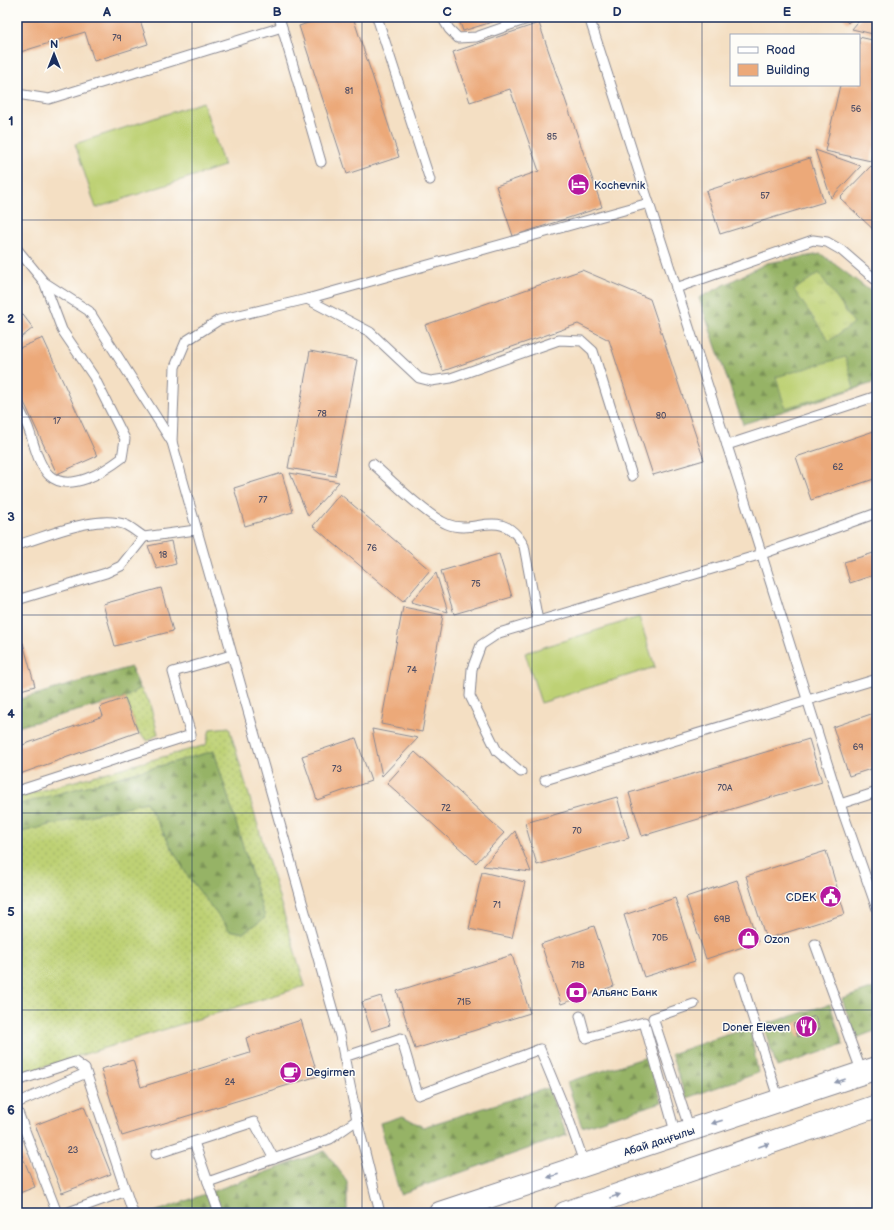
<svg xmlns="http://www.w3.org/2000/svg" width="894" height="1230" viewBox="0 0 894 1230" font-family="'Balsamiq Sans',sans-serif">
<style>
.grass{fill:url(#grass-dots);stroke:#6c806a}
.forest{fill:url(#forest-firs);stroke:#587162}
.park{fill:url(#park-tufts);stroke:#6c806a}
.garden{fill:#bed175;stroke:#6c806a}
.building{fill:#eca979}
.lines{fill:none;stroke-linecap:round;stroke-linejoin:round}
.lane-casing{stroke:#888790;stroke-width:11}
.secondary-casing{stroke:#888790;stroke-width:24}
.lane{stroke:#fff;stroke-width:9}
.secondary{stroke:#fff;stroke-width:22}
.oneway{fill:#8d97ae}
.grid{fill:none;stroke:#1b2f5e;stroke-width:1;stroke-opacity:0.55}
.labels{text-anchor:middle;stroke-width:3;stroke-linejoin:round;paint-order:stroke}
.number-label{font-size:9px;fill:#4f4e65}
.poi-label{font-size:11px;fill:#1b2f5e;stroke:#fdfcf7;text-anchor:start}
.street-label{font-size:11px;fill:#1b2f5e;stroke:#fdfcf7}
.neatline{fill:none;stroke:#1b2f5e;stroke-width:1.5}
.grid-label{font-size:13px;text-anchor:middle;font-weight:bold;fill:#1b2f5e}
</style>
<defs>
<pattern id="grass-dots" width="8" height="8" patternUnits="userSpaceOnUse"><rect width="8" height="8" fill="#bed175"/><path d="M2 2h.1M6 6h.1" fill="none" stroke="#a3b468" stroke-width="1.8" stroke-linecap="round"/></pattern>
<pattern id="forest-firs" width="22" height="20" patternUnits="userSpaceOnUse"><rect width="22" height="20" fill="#96b366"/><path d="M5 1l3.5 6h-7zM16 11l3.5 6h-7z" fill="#7a9257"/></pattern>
<pattern id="park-tufts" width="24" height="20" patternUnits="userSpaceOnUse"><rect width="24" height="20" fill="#bed175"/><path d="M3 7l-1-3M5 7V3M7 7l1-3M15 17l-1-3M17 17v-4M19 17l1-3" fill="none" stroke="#a3b468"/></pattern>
</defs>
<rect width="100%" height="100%" fill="#fdfcf7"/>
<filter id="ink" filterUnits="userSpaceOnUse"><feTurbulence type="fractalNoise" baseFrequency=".025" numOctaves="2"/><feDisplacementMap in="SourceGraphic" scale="8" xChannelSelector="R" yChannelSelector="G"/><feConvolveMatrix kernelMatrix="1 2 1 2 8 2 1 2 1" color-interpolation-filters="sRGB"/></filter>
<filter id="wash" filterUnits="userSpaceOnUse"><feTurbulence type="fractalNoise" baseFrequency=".012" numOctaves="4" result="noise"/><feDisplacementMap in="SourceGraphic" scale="16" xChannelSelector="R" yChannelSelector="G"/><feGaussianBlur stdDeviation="0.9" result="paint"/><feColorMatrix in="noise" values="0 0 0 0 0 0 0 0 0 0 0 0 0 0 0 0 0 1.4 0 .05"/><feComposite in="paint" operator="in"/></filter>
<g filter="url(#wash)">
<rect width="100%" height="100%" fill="#f4dfc3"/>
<g class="grass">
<polygon points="140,688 149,701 158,734 148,741 138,732 125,698"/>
<polygon points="229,727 305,986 17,1075 17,797 206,745 210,729"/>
</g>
<g class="forest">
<polygon points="821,254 877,296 877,370 873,383 743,424 699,298 767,263"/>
<polygon points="131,667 140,688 125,698 17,727 17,700"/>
<polygon points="214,751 265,918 243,933 229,930 187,875 146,802 17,833 17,805"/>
<polygon points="877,987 877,1030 856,1038 842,999"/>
<polygon points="830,1004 843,1045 777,1067 763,1025"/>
<polygon points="750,1029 758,1073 686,1098 671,1054 726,1035"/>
<polygon points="647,1057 662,1102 582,1127 567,1082"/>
<polygon points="548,1088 567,1135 400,1194 380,1123 403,1116 423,1127"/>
<polygon points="325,1151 347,1181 347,1211 342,1213 152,1213"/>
</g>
<polygon class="park" points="819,273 854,323 829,341 794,290"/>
<g class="garden">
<polygon points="203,102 224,166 96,208 75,144"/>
<polygon points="845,357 854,388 785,408 776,377"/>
<polygon points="639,617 655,667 541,703 525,653"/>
</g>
<g id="blocks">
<g class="building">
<polygon points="17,17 139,17 148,44 94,61 85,32 17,53"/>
<polygon points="325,17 353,17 399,157 347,174 299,26"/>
<polygon points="458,17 508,17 463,31"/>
<polygon points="842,17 854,17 848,23"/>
<polygon points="862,17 877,17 877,35 852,29"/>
<polygon points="539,23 602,207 513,236 496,186 539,171 510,89 470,102 453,52"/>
<polygon points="859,37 877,41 877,134 871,161 825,151 840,85 859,85"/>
<polygon points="815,150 861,166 831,198"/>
<polygon points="810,158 824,202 720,234 706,191"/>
<polygon points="871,166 877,172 877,233 840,198"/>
<polygon points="582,270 650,299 704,460 653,475 609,340 578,324 443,371 425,325"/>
<polygon points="17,307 33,328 17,341"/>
<polygon points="43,338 97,456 57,474 17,387 17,349"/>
<polygon points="310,351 357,360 335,476 288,468"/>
<polygon points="877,430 877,478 811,500 796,457"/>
<polygon points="282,473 293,512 245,526 234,488"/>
<polygon points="290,473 339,482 308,516"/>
<polygon points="340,494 430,570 403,602 313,526"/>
<polygon points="171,541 176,564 157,569 148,546"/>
<polygon points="877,552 877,574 850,583 844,562"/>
<polygon points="499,554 512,597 454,614 441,571"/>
<polygon points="436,573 448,612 411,602"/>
<polygon points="161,588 173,631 115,646 103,604"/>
<polygon points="403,607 443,615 422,732 381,724"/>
<polygon points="23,643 35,686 17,691 17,645"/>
<polygon points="125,698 138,732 17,775 17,747 103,716 100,707"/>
<polygon points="877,712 877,767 849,776 833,727"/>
<polygon points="372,729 418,738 382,776"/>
<polygon points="356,738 371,781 317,800 302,756"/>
<polygon points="809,739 822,782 642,836 629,793"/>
<polygon points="415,752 504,833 476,863 387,783"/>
<polygon points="617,797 629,838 537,865 525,823"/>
<polygon points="515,831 531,872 483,866"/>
<polygon points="826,851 845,914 766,939 746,876"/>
<polygon points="482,872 525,882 512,938 469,929"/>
<polygon points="737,880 758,942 706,959 686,897"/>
<polygon points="675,898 695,961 644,977 624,915"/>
<polygon points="594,926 614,986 561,1004 541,944"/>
<polygon points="512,955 530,1013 415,1049 397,991"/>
<polygon points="381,996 390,1025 371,1031 362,1002"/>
<polygon points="815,1016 820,1029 798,1037 793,1024"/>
<polygon points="301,1020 318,1076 122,1136 101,1069 133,1060 141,1087 250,1053 246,1038"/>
<polygon points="84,1106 111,1174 62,1193 35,1125"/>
<polygon points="17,1143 35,1187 17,1194"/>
</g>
</g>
</g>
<g filter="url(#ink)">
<use href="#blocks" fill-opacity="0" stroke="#888790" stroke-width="1"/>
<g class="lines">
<defs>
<g id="lane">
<polyline points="279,17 321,162"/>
<polyline points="377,17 430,180"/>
<polyline points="442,17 449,29 458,38 476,37 533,17"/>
<polyline points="589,17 743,495 840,804 877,909"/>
<polyline points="17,94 49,99 282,27"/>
<polyline points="17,249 44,282 89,311 172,442 340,1036 357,1120 380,1213"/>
<polyline points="676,288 813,240 827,242 841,250 877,281"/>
<polyline points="307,299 370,332 419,378 431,381 451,378 559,340 582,341 593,351 632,476"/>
<path d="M17 405C22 414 27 423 30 433 35 447 38 464 49 475 69 494 105 471 122 458L125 439 94 377 62 330 44 282"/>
<polyline points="172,442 175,367 186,341 219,320 307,299 649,203"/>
<polyline points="727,445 877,396"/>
<path d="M373 464C391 480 427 516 447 524 476 536 501 505 524 546L538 621"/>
<path d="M17 545C46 537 97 513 126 525 132 528 138 533 144 537L196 530"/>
<polyline points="17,600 106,573 121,566 144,537"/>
<polyline points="521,772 497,751 470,696 472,669 481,645 499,633 762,554 877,513"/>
<polyline points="545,780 877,679"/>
<polyline points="17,791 191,735 173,672 231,655"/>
<polyline points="840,804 877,792"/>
<polyline points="815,944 862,1073"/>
<polyline points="740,977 779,1101"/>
<polyline points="580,1016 586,1038 644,1022 676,1135"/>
<polyline points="344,1057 401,1038 418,1095 540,1049 568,1117 585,1165"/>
<polyline points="17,1081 75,1062 85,1069 133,1213"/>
<polyline points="17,1103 86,1073"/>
<polyline points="17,1110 57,1213"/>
<polyline points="690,1130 653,1018 694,1004"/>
<polyline points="194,1142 219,1213"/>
<polyline points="156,1154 254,1122 274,1159"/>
<polyline points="208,1182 330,1139 357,1120"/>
<polyline points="66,1213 126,1191"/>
</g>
<g id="secondary">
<polyline points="440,1213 877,1068"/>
<polyline points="565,1213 877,1106"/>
</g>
</defs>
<use href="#lane" class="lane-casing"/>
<use href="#secondary" class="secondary-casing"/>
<use href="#lane" class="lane"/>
<use href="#secondary" class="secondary"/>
</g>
<defs><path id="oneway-solid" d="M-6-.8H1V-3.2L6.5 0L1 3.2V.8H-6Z"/></defs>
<g class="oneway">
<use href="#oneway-solid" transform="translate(840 1081) rotate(161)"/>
<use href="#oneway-solid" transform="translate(717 1122) rotate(162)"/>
<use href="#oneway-solid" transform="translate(764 1145) rotate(-19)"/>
<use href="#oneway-solid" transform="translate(553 1176) rotate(162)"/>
<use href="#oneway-solid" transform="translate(615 1196) rotate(-19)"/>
</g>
</g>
<path class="grid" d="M192 17V1213M362 17V1213M532 17V1213M702 17V1213M17 220H877M17 417H877M17 615H877M17 813H877M17 1010H877"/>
<defs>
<symbol id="hotel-disc" viewBox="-11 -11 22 22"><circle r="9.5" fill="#b5179e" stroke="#fdfcf7"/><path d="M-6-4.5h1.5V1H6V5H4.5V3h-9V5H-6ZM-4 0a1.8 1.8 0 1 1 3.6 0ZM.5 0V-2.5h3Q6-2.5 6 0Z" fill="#fff"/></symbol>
<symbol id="civic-disc" viewBox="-11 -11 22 22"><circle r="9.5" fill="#b5179e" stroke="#fdfcf7"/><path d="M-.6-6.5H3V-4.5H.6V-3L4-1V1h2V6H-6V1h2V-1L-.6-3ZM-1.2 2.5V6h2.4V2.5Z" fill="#fff"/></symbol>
<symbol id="shop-disc" viewBox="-11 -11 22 22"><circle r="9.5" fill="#b5179e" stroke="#fdfcf7"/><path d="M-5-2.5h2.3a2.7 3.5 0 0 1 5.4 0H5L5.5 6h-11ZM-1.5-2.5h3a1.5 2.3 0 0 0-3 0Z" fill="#fff"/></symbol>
<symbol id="bank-disc" viewBox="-11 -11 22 22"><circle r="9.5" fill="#b5179e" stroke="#fdfcf7"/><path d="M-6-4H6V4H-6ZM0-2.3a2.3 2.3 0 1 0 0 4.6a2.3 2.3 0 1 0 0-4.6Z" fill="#fff"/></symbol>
<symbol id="restaurant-disc" viewBox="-11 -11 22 22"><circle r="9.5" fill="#b5179e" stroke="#fdfcf7"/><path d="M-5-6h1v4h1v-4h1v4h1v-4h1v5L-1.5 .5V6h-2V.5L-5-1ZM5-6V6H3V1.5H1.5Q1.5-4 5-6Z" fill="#fff"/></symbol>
<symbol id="cafe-disc" viewBox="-11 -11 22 22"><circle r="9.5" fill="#b5179e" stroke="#fdfcf7"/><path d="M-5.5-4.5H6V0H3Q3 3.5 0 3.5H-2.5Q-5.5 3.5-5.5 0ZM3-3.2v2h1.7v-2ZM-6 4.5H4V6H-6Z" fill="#fff"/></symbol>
</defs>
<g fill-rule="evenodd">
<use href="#hotel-disc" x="566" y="172" width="25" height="25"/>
<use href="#civic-disc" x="818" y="884" width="25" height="25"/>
<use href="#shop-disc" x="736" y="926" width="25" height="25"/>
<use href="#bank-disc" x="564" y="980" width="25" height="25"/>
<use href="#restaurant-disc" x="794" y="1014" width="25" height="25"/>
<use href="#cafe-disc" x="278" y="1060" width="25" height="25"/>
</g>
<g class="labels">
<g class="number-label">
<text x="117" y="41">79</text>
<text x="349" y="94">81</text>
<text x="856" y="112">56</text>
<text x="552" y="140">85</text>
<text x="765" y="199">57</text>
<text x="322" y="417">78</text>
<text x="661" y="419">80</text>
<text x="57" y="424">17</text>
<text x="838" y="470">62</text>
<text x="263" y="503">77</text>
<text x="372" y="551">76</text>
<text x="163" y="558">18</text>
<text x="476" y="587">75</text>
<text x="412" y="673">74</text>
<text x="858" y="750">69</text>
<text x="337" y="772">73</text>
<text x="725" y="791">70А</text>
<text x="446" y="811">72</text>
<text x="577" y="834">70</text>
<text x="497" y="908">71</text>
<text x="722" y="922">69В</text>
<text x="660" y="941">70Б</text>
<text x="578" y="968">71В</text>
<text x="464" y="1005">71Б</text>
<text x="230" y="1085">24</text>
<text x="73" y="1153">23</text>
</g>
<g class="poi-label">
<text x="594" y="189">Kochevnik</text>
<text x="816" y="901" text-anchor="end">CDEK</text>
<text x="764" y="943">Ozon</text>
<text x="592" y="996">Альянс Банк</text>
<text x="790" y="1031" text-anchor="end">Doner Eleven</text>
<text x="306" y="1076">Degirmen</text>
</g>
<g class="street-label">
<text transform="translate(659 1141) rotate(-18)" y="4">Абай даңғылы</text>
</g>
</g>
<rect width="894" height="1230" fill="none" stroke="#fdfcf7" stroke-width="44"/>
<rect x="730" y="34" width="130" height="52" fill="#fdfcf7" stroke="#a3aaba"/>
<rect x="738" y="47" width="20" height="6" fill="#ffffff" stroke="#a3aaba"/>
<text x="766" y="54" font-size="12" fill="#1b2f5e">Road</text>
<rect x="738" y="64" width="20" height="12" fill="#eca979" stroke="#a3aaba"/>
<text x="766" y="74" font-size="12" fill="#1b2f5e">Building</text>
<g transform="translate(54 54)" stroke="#fdfcf7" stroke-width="3" paint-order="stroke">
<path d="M0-3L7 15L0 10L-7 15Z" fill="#1b2f5e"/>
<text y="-6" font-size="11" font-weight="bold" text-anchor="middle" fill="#1b2f5e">N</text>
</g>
<rect x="22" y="22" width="850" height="1186" class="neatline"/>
<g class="grid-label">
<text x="107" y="16">A</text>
<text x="277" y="16">B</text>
<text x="447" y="16">C</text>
<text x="617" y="16">D</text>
<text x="787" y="16">E</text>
<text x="11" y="125">1</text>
<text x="11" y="323">2</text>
<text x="11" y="521">3</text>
<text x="11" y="718">4</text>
<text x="11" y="916">5</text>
<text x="11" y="1114">6</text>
</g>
</svg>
